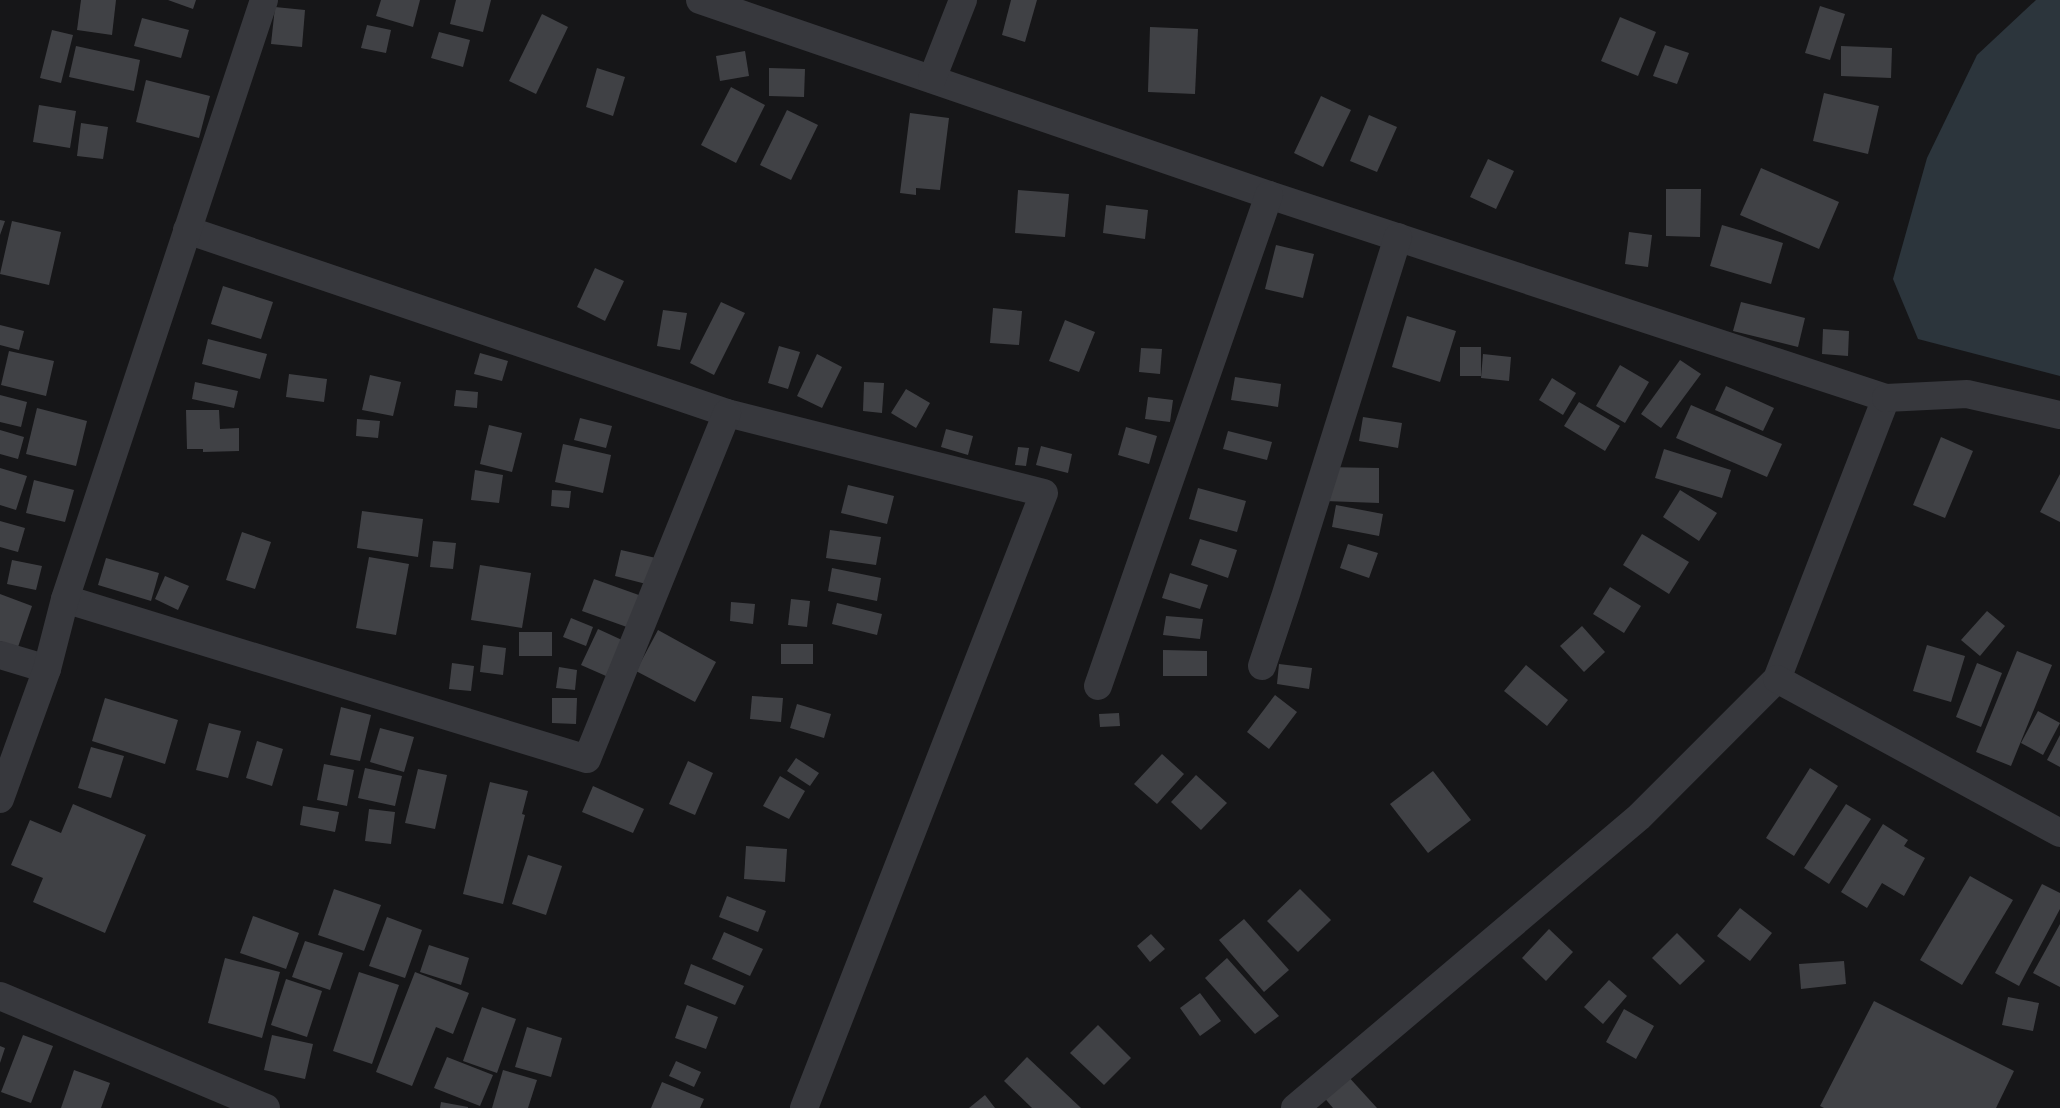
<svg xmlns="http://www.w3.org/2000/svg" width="2060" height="1108" viewBox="0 0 2060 1108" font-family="'Archivo Narrow',sans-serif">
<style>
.water{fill:#2c353c}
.building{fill:#404145}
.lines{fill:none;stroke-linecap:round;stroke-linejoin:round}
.minor{stroke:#37383d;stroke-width:28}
</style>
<rect width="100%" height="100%" fill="#161618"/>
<polygon class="water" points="2036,0 2060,0 2060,376 1918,339 1893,279 1927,158 1977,55"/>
<g class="building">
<polygon points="81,0 116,0 112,35 77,30"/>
<polygon points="168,0 196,0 193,9"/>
<polygon points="381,0 420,0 413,27 376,16"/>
<polygon points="456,0 491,0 483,32 450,24"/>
<polygon points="1011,0 1037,0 1025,42 1002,35"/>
<polygon points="1820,6 1845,14 1830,60 1805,53"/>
<polygon points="275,7 305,10 302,47 271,44"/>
<polygon points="542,14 568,27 536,94 509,81"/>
<polygon points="1620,17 1656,32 1638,76 1601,61"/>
<polygon points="142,18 189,30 181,58 134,46"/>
<polygon points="367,25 391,30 386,53 361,48"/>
<polygon points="1150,27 1198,29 1195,94 1148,92"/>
<polygon points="52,30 73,35 61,83 40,78"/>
<polygon points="439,32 470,40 463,67 431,58"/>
<polygon points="1665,45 1689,53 1677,84 1653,76"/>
<polygon points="76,46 140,60 134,91 69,77"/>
<polygon points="1841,46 1892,48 1891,78 1841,76"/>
<polygon points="745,51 749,76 720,81 716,56"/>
<polygon points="597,68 625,77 613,116 586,107"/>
<polygon points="769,68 805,69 804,97 769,96"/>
<polygon points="146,80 210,96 199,138 136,122"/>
<polygon points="731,87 765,105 736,163 701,145"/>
<polygon points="1824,93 1879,106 1868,154 1813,141"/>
<polygon points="1321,96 1351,110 1323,167 1294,153"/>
<polygon points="39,105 76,111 70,148 33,142"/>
<polygon points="787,110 818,125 791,180 760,165"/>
<polygon points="910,113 949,118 940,190 916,188 916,195 900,193"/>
<polygon points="1369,115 1397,127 1377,172 1350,161"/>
<polygon points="81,123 108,127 103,159 77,156"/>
<polygon points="1488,159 1514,171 1496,209 1470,197"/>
<polygon points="1761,168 1839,202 1819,249 1740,215"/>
<polygon points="1666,189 1701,189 1700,237 1666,236"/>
<polygon points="1018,190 1069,194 1065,237 1015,233"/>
<polygon points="1106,205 1148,210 1145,239 1103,233"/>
<polygon points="0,220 5,221 0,235"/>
<polygon points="12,221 61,232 49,285 0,274"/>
<polygon points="1722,225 1783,243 1771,284 1710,266"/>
<polygon points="1629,232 1652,235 1648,267 1625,264"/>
<polygon points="1276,245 1314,254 1303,298 1265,289"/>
<polygon points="595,268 624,281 605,321 577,307"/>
<polygon points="223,286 273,302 261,339 211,324"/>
<polygon points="721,302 745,313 714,375 690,363"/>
<polygon points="1741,302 1805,318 1798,347 1733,331"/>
<polygon points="993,308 1022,311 1019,345 990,343"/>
<polygon points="663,310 687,313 680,350 657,346"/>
<polygon points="1407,316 1456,331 1440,382 1392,367"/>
<polygon points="1065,320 1095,332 1079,372 1049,361"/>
<polygon points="0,325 24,331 19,350 0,345"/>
<polygon points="1823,329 1849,331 1848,356 1822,354"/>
<polygon points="208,339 267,354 260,379 202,364"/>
<polygon points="779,346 800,352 788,389 768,383"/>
<rect x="1460" y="347" width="21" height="29"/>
<polygon points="1141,348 1162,349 1160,374 1139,372"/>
<polygon points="9,351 54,361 46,396 1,385"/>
<polygon points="480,353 508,361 502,381 474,374"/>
<polygon points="817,354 842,367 822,408 797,396"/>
<polygon points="1483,354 1511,357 1509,381 1481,378"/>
<polygon points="1680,360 1701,374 1661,428 1641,414"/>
<polygon points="1620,365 1649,382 1625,423 1596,406"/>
<polygon points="289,374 327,379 324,402 286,397"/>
<polygon points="370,375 401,382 393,416 362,410"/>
<polygon points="1235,377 1281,384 1278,407 1231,400"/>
<polygon points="1552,378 1576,393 1563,415 1539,400"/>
<polygon points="195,382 238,391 234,408 192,399"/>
<polygon points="864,382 884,383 882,413 863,411"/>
<polygon points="1726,386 1774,408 1763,431 1715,410"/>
<polygon points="906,389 930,403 916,428 891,413"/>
<polygon points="456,390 478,392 477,408 454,406"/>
<polygon points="0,395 27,402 21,427 0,422"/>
<polygon points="1148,397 1173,400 1170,422 1145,419"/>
<polygon points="1579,402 1620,426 1605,451 1564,426"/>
<polygon points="1691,405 1782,444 1767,477 1676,438"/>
<polygon points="37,408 87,421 76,466 26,454"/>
<polygon points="186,410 219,410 220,429 239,428 239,451 203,452 203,449 187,449"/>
<polygon points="1363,417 1402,423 1398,448 1359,441"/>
<polygon points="580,418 612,426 606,448 574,440"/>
<polygon points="357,419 380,421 378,438 356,436"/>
<polygon points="489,425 522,433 512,472 480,464"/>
<polygon points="1126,427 1157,436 1149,464 1118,455"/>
<polygon points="946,429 973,436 968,455 941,447"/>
<polygon points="0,430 24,437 18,459 0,454"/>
<polygon points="1228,431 1272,442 1267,460 1223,449"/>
<polygon points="1941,437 1973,451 1945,518 1913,505"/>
<polygon points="563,444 611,455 603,493 555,482"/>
<polygon points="1041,446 1072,454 1068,473 1036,465"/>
<polygon points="1018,447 1029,448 1026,466 1015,465"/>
<polygon points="1664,449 1731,470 1722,498 1655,478"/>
<polygon points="1325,467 1379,468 1379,503 1325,501"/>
<polygon points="0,468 27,476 16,510 0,505"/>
<polygon points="475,470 503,475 499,503 471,500"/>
<polygon points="2060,474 2060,522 2040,512"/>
<polygon points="34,480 74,490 65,522 26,513"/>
<polygon points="848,485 894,496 887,524 841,513"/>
<polygon points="1198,488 1246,501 1237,532 1189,519"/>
<polygon points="552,490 571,491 569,508 551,506"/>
<polygon points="1680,490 1717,513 1699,541 1663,517"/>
<polygon points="1336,505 1383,514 1379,536 1332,527"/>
<polygon points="362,511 423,519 418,557 357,548"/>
<polygon points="0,521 25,528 18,552 0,547"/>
<polygon points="830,530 881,537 876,565 826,558"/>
<polygon points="242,532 271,542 255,589 226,580"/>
<polygon points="1642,534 1689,562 1669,594 1623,565"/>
<polygon points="1200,539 1237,550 1228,578 1191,565"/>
<polygon points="433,541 456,543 453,569 430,567"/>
<polygon points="1348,544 1378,553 1369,578 1340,568"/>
<polygon points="621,550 656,558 650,585 615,576"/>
<polygon points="369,557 409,564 396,635 356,628"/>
<polygon points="106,558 159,573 151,601 98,585"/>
<polygon points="12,560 42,566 36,590 7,584"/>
<polygon points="480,565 531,573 522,628 471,620"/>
<polygon points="832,568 881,578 877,601 828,591"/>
<polygon points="1170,573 1208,585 1200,609 1162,598"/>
<polygon points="165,576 189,586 178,610 155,599"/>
<polygon points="594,579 650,599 638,631 582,611"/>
<polygon points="1610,587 1641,606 1624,633 1593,614"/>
<polygon points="0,594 32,606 18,647 0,641"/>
<polygon points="791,599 810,601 807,627 788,625"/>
<polygon points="731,602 755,604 753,624 730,621"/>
<polygon points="837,603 882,614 877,635 832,624"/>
<polygon points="1987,611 2005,626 1980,656 1961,640"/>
<polygon points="1166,616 1203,619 1200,639 1163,635"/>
<polygon points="571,618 593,627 586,646 563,637"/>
<polygon points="1582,626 1605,652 1584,672 1560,646"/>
<polygon points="598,629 622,640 606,676 581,665"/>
<polygon points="658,630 716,662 695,702 636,671"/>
<rect x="519" y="632" width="33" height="24"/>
<rect x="781" y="644" width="32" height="20"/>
<polygon points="483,645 506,648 503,675 480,672"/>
<polygon points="1927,645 1965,656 1951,702 1913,691"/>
<polygon points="1163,650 1207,651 1207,676 1163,676"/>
<polygon points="2017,651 2052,665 2011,766 1976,752"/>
<polygon points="452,663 474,666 471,691 449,689"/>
<polygon points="1977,663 2002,673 1981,727 1956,717"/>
<polygon points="1279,664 1312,668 1309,689 1277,684"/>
<polygon points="1526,665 1568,700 1547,726 1504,691"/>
<polygon points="559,667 577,670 575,690 556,688"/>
<polygon points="1275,695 1297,712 1269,749 1247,732"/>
<polygon points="752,696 783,698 781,722 750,719"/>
<polygon points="105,698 178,720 165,764 92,741"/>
<polygon points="552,698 577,698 576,724 552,723"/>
<polygon points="797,704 831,714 824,738 790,728"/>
<polygon points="341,707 371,715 360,761 330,755"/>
<polygon points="2038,711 2060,723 2043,755 2021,743"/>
<polygon points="1119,713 1120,726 1100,727 1099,714"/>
<polygon points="209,723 241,731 228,778 196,770"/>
<polygon points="380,728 414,737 404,772 370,762"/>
<polygon points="2060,735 2060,767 2047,760"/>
<polygon points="257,741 283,749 272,786 246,778"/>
<polygon points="91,747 124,756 111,798 78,788"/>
<polygon points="1162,754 1184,774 1157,804 1134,784"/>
<polygon points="796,758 819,773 810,786 787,771"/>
<polygon points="688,761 713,773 695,815 669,804"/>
<polygon points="324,764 354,770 347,806 317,800"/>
<polygon points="365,768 402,776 395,806 358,798"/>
<polygon points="1810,768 1838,786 1794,856 1766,838"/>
<polygon points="418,769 447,775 435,829 405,823"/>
<polygon points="1433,771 1471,820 1428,853 1390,804"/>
<polygon points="1196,775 1227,803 1201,830 1171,802"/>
<polygon points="780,776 805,791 789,819 763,806"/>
<polygon points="490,782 528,791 522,814 525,815 503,904 463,894"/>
<polygon points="593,786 644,809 633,833 582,812"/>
<polygon points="73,804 146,835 105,933 33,902 43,878 11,865 30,820 61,833"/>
<polygon points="1846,804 1871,819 1829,884 1804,868"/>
<polygon points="303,806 339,812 335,832 300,825"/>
<polygon points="369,809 395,812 391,844 365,841"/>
<polygon points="1883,824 1908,840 1904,846 1925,858 1904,896 1882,883 1867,908 1841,892"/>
<polygon points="746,846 787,849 785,882 744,879"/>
<polygon points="528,855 562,866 546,915 512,904"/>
<polygon points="1970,876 2013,900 1962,985 1920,960"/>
<polygon points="2042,884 2060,893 2060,909 2019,986 1995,973"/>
<polygon points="334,889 381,905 364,951 318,935"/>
<polygon points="1300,889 1331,920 1298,952 1267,921"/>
<polygon points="727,896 766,911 758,932 719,917"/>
<polygon points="1740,908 1772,933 1750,961 1717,936"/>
<polygon points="253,916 299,933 286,969 240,953"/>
<polygon points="387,917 422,930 405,978 369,966"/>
<polygon points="1244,919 1289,970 1264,992 1219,940"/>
<polygon points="2060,924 2060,987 2033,973"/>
<polygon points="1549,929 1573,952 1546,981 1522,958"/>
<polygon points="724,932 763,949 750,976 712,959"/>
<polygon points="1677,933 1705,961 1680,985 1652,958"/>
<polygon points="1151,934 1165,949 1150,962 1137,946"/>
<polygon points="305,941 343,953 330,990 292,977"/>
<polygon points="429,945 469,958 461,985 420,972"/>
<polygon points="225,958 280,972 262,1038 208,1023"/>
<polygon points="1227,958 1279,1016 1255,1034 1205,978"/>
<polygon points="1844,961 1846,984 1801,989 1799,964"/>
<polygon points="691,964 744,986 735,1005 684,984"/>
<polygon points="359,972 399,985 372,1064 333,1051"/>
<polygon points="415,972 469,993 453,1034 436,1027 412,1086 376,1072"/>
<polygon points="286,979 322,991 307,1037 271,1025"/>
<polygon points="1609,980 1627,996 1603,1024 1584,1007"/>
<polygon points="1200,993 1221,1021 1200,1036 1180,1008"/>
<polygon points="2008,997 2039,1003 2033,1031 2002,1025"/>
<polygon points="1874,1001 2014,1071 1996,1108 1824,1108 1820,1106"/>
<polygon points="687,1005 718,1017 706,1049 675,1038"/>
<polygon points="482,1007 516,1019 497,1073 463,1061"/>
<polygon points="1624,1009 1654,1026 1636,1059 1606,1042"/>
<polygon points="1098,1025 1131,1058 1104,1085 1070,1053"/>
<polygon points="527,1027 562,1038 551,1077 515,1067"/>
<polygon points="23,1035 53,1046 31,1103 1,1092"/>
<polygon points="272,1035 313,1044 305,1079 264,1070"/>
<polygon points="0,1046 5,1048 0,1063"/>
<polygon points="447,1057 493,1075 480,1106 434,1088"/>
<polygon points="1027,1057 1081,1108 1032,1108 1004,1081"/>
<polygon points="676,1061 701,1072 694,1087 669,1076"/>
<polygon points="74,1070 110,1083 101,1108 61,1108"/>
<polygon points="503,1070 537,1080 528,1108 492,1108"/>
<polygon points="1346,1074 1377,1108 1333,1108 1322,1095"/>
<polygon points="662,1082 704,1099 700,1108 651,1108"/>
<polygon points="985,1095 995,1108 969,1108"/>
<polygon points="441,1102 468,1107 468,1108 440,1108"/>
</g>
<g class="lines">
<g class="minor">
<polyline points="700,0 1269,195 1886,398 1777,679 1639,817 1295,1108"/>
<polyline points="932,79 963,0"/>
<polyline points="187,230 727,413 1044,493 804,1108"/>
<polyline points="1886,398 1967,394 2060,415"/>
<polyline points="65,599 587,759 727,413"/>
<polyline points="0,655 47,669"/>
<polyline points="1262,666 1286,594 1398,237"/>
<polyline points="1777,679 2060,833"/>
<polyline points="1098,686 1269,195"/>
<polyline points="0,799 47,669 65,599 264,0"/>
<polyline points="0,996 266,1108"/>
</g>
</g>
</svg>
